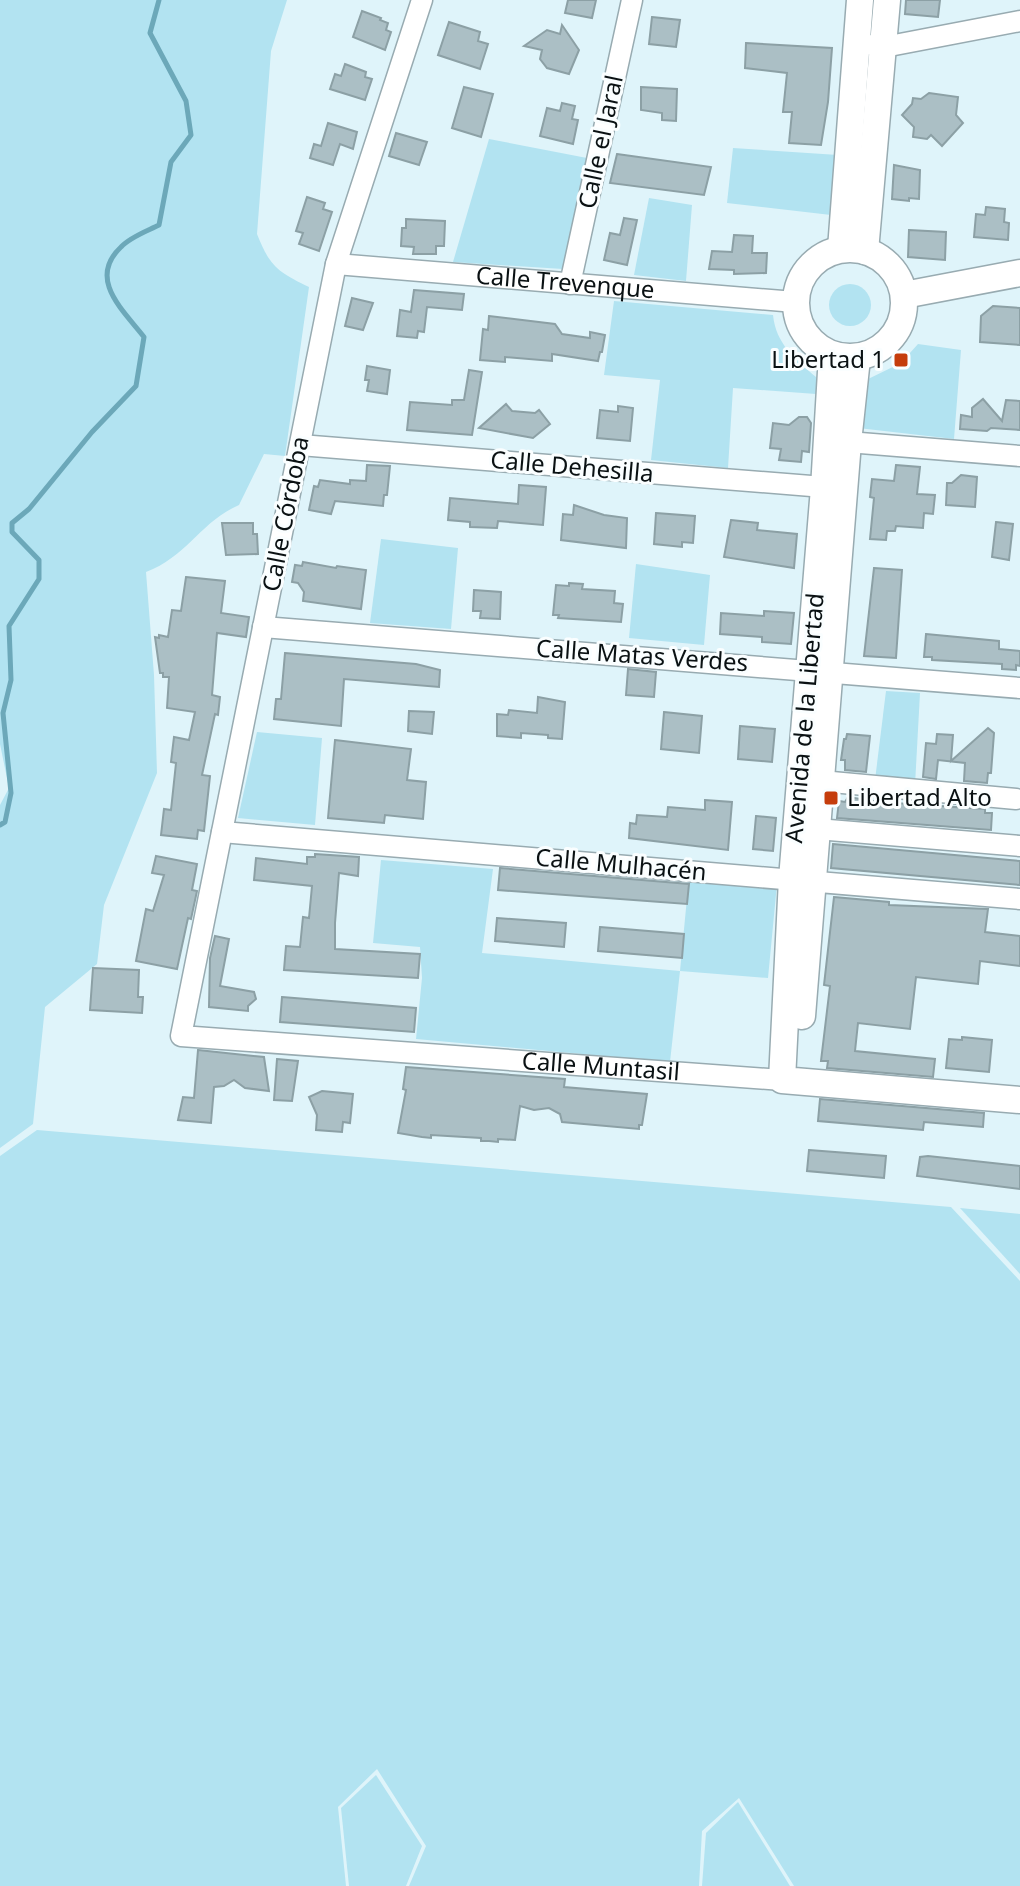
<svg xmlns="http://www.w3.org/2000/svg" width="1020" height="1886" viewBox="0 0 1020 1886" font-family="'Noto Sans',sans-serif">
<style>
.green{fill:#b2e3f1}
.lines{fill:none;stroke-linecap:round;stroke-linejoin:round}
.stream{stroke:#6ca8b9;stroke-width:5}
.building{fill:#abbfc5;stroke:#8ca0a5;stroke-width:2}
.minor-casing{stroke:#98abb1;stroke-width:23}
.tertiary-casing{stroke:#98abb1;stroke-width:29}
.minor{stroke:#fff;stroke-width:20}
.tertiary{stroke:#fff;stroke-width:26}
.poi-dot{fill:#c53d0c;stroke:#fafeff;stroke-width:3}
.labels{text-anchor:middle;stroke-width:6;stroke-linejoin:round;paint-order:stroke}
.street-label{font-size:24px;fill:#0a1113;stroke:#fafeff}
.poi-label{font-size:24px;fill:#0a1113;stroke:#fafeff;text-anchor:end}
</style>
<rect width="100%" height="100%" fill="#dff4fa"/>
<g class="green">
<path d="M0 0H287L271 51 257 234C270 267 278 272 309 287L285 456 264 454 239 505C200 522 188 556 146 572L154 675 157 773 104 905 97 964 45 1007 33 1124 0 1148V805L9 788 0 744Z"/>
<polygon points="489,139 587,158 563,269 453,262"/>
<polygon points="733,148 838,155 831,215 727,203"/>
<polygon points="649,198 692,205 686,281 634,275"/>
<circle cx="850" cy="305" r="21"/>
<path d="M614 301 773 315C776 344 795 359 816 377V394L733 388 728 468 651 460 660 380 604 375Z"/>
<polygon points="918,344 961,350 954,439 858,428 866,380 901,363"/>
<polygon points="381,539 458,548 451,629 370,623"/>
<polygon points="636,564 710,575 704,645 629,638"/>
<polygon points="886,691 920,693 915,785 875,780"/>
<polygon points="257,732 322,738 315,825 238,818"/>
<polygon points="381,860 493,869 482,953 680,971 689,877 777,884 768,978 680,971 670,1062 416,1039 422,978 420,947 373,943"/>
<polygon points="37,1130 951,1207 1020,1281 1020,1886 794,1886 739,1798 702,1831 699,1886 409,1886 426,1846 377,1769 338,1807 346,1886 0,1886 0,1156"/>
<polygon points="960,1208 1020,1214 1020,1274"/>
<polygon points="376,1775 422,1846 406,1886 349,1886 341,1808"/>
<polygon points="738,1802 790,1886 702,1886 706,1833"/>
</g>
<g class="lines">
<path class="stream" d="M0 825 5 822 11 793 3 713 11 680 9 626 39 579V560L12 532V523L29 509 92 432 136 386 144 337C123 310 87 279 121 247 130 237 147 231 159 225L171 162 191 135 186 101 150 33 159 0"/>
</g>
<g class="building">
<polygon points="568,0 596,0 592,18 565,13"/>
<polygon points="906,0 940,0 938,17 905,14"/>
<polygon points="362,11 381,18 380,20 388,23 386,30 391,32 385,50 353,37"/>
<polygon points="652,17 680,20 676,47 649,44"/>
<polygon points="449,22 480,32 478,41 488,44 480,69 438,55"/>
<polygon points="562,25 579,50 569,74 547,68 540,59 542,50 524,46 547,30 560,34"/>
<polygon points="746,43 832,48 828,102 821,145 789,143 792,112 783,112 787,73 745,68"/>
<polygon points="345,64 366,72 365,77 372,79 365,100 330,89 335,74 341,76"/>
<polygon points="464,87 493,94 481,137 452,128"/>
<polygon points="641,87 677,89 676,121 662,120 662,113 641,110"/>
<polygon points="929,93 958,97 956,115 963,123 942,146 931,135 927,139 913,137 914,127 902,115 912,104 913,98 921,99"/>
<polygon points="562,103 575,106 572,119 578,120 573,144 540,136 547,108 560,111"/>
<polygon points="328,123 357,132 353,149 340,144 333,165 310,158 314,144 321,146"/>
<polygon points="396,133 427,142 419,165 389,156"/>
<polygon points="617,154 711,167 704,195 610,183"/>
<polygon points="894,165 920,170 919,199 909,198 909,201 892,199"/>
<polygon points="307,197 325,203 323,209 332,212 319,251 299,244 303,233 296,231"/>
<polygon points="986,207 1005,209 1004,222 1009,223 1008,240 974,237 976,214 985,215"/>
<polygon points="624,218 637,220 627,265 604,260 610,233 620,235"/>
<polygon points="406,219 445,221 444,246 436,246 436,254 413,254 414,247 401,246 402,228 406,228"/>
<polygon points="909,230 946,232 945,260 908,257"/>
<polygon points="734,235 753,236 752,253 767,253 766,273 734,274 734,270 709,269 712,251 732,252"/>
<polygon points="414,290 464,294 462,310 427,307 424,332 418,331 417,338 397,336 400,310 411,312"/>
<polygon points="352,298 373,303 363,330 345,326"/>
<polygon points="993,306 1020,308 1020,345 980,342 981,316"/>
<polygon points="489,316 555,324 562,334 590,338 590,332 605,335 602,352 600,352 598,361 552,354 552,361 505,357 505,362 480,360 483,329 488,330"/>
<polygon points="367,366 390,370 387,394 367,391 369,380 365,380"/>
<polygon points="469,370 482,372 472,435 407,430 410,402 452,405 452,400 464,400"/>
<polygon points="983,399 1002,421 1006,400 1020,401 1020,430 991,428 987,431 960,429 961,415 972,417 972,408"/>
<polygon points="506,404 512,411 535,413 539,410 550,424 533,438 479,428"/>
<polygon points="618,406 633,408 630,441 597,438 600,410 618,412"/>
<polygon points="799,417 807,417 811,423 809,452 802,451 801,462 779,460 781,449 770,448 773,423 789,425"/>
<polygon points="367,465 390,466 387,495 384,495 383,506 335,501 331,514 309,510 314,486 318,487 320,480 350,484 350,480 366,481"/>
<polygon points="896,465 920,467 917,494 935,495 933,514 924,513 923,528 896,526 895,531 887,531 886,540 870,539 874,498 870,497 872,479 894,481"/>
<polygon points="961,475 977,477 975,507 946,505 947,483 952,483"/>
<polygon points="519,485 546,487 543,525 498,521 497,528 470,527 470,522 448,520 450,498 518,504"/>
<polygon points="574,505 604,515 627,518 626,548 561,540 563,514 573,515"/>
<polygon points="656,513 695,516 693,543 682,542 682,547 654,544"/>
<polygon points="731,520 758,523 757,530 797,534 794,568 724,557"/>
<polygon points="996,522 1013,524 1009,560 992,557"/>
<polygon points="222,523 253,523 253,534 257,534 258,554 226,555"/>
<polygon points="303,562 336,568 337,566 366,570 361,609 303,601 304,592 298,583 292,582 295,565 302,566"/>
<polygon points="874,568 902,570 896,658 864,656"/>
<polygon points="186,577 225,581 221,613 249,617 246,637 217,633 212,695 220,697 218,715 215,714 202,775 210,776 204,831 198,830 197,839 161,835 164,809 171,810 176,763 171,762 174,737 189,740 195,712 167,708 169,677 163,677 163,673 160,673 155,637 159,638 159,635 168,637 172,610 181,611"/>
<polygon points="569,583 583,584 582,589 615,591 614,603 623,604 621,622 558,618 559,615 553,615 556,585 569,586"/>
<polygon points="474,590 501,592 500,619 480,618 481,611 473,611"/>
<polygon points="764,611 794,613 791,644 762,642 762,637 720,634 721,613 764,616"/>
<polygon points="926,634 999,641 999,649 1020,651 1020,666 1016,665 1016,670 1002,669 1002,664 932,660 932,657 924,657"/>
<polygon points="285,653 416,664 440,670 439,687 344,679 341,726 274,719 276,699 281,699"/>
<polygon points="628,669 656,672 654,697 626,695"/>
<polygon points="538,697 565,702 562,739 548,738 548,735 521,733 521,738 497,736 497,714 508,715 509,710 537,713"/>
<polygon points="409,711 434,712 432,734 408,731"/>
<polygon points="664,712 702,716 699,753 661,749"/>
<polygon points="740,726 775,729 772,762 738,759"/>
<polygon points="988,728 994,733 991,773 988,773 987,783 964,781 965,763 938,760 936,779 923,777 926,743 936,744 937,734 953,735 951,761"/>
<polygon points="847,734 870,736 866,772 845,770 845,760 841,760 844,739 846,739"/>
<polygon points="335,740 411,749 407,780 426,782 423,819 385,815 384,823 328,818"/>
<polygon points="848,797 879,802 985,809 985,813 992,813 991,830 837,818 839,801 845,802"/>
<polygon points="705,800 732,802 728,850 629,838 630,823 636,824 637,815 667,817 668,807 705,810"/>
<polygon points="756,816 776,818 773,851 753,849"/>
<polygon points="833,844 1020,861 1020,885 831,868"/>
<polygon points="315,854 359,857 358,876 339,873 335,923 335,949 420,954 418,978 284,970 286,946 300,947 303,917 309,918 312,886 254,880 256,858 307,864 307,857 315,857"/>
<polygon points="156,856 197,864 192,890 197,891 191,919 188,918 177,969 136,961 146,909 153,911 164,875 152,873"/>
<polygon points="500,868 689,884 687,904 498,890"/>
<polygon points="834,897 889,902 889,905 988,909 985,932 1020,936 1020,966 980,961 978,984 916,977 910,1029 858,1023 855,1051 935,1059 933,1077 827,1068 828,1061 821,1061 830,986 824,985"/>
<polygon points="497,918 566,923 564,947 495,941"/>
<polygon points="600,927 684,934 682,958 598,951"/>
<polygon points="215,936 229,939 220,986 254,992 256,999 248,1006 248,1011 209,1007 210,958"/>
<polygon points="93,968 139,970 138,997 143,997 142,1013 90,1010"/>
<polygon points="282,997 416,1008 414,1032 280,1022"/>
<polygon points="962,1037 992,1040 989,1072 946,1068 949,1039 962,1040"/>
<polygon points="198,1050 264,1057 269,1091 245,1088 234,1080 224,1086 214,1087 211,1123 178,1120 183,1097 194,1098"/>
<polygon points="277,1059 298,1061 292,1101 274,1100"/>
<polygon points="406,1067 565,1079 564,1087 647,1094 642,1125 639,1125 639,1129 562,1122 560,1114 549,1108 534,1110 520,1106 515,1140 498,1139 498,1142 489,1141 481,1141 481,1138 431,1135 431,1138 422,1137 398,1133 406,1090 403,1089"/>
<polygon points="322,1091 353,1094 350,1123 343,1122 342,1132 316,1130 317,1115 309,1097"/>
<polygon points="820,1099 984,1113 983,1127 924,1122 923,1130 818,1121"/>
<polygon points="809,1150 886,1156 884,1178 807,1171"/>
<polygon points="928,1156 1020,1166 1020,1189 917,1176 920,1157"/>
</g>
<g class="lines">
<defs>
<g id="minor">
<path id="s1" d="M422 0 336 264 181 1036 782 1080"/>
<polyline points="872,45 884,47 1020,21"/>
<path id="s2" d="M336 264 795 302"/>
<polyline points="570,284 632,0"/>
<polyline points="300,445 836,488"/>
<polyline points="839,449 848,442 1020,456"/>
<polyline points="263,627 1020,688"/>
<polyline points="821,781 1016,799"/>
<polyline points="817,829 1020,846"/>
<polyline points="222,832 1020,899"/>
</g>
<g id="tertiary">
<circle cx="850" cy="303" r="54"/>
<polyline points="841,249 860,0"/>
<polyline points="865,251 887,0"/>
<polyline points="904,295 1020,273"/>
<polyline points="832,355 824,488 792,879 782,1080 1020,1100"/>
<polyline points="802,1016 848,442 857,358"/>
</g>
</defs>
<use href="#minor" class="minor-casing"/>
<use href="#tertiary" class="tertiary-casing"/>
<use href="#minor" class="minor"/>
<use href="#tertiary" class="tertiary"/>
</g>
<g class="poi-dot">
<rect x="893" y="352" width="16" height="16" rx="4"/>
<rect x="823" y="790" width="16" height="16" rx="4"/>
</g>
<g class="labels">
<g class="street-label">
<text transform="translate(601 142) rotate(-78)" y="8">Calle el Jaral</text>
<text dy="8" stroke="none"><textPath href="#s2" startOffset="230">Calle Trevenque</textPath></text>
<text transform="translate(572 467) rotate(5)" y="8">Calle Dehesilla</text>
<text transform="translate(286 514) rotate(-79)" y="8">Calle Córdoba</text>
<text transform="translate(642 656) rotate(4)" y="8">Calle Matas Verdes</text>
<text transform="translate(805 718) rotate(-85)" y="8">Avenida de la Libertad</text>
<text transform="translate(621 865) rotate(5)" y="8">Calle Mulhacén</text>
<text dy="8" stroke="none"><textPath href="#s1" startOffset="1486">Calle Muntasil</textPath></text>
</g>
<g class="poi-label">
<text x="885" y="368">Libertad 1</text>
<text x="847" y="806" text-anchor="start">Libertad Alto</text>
</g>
</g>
</svg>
